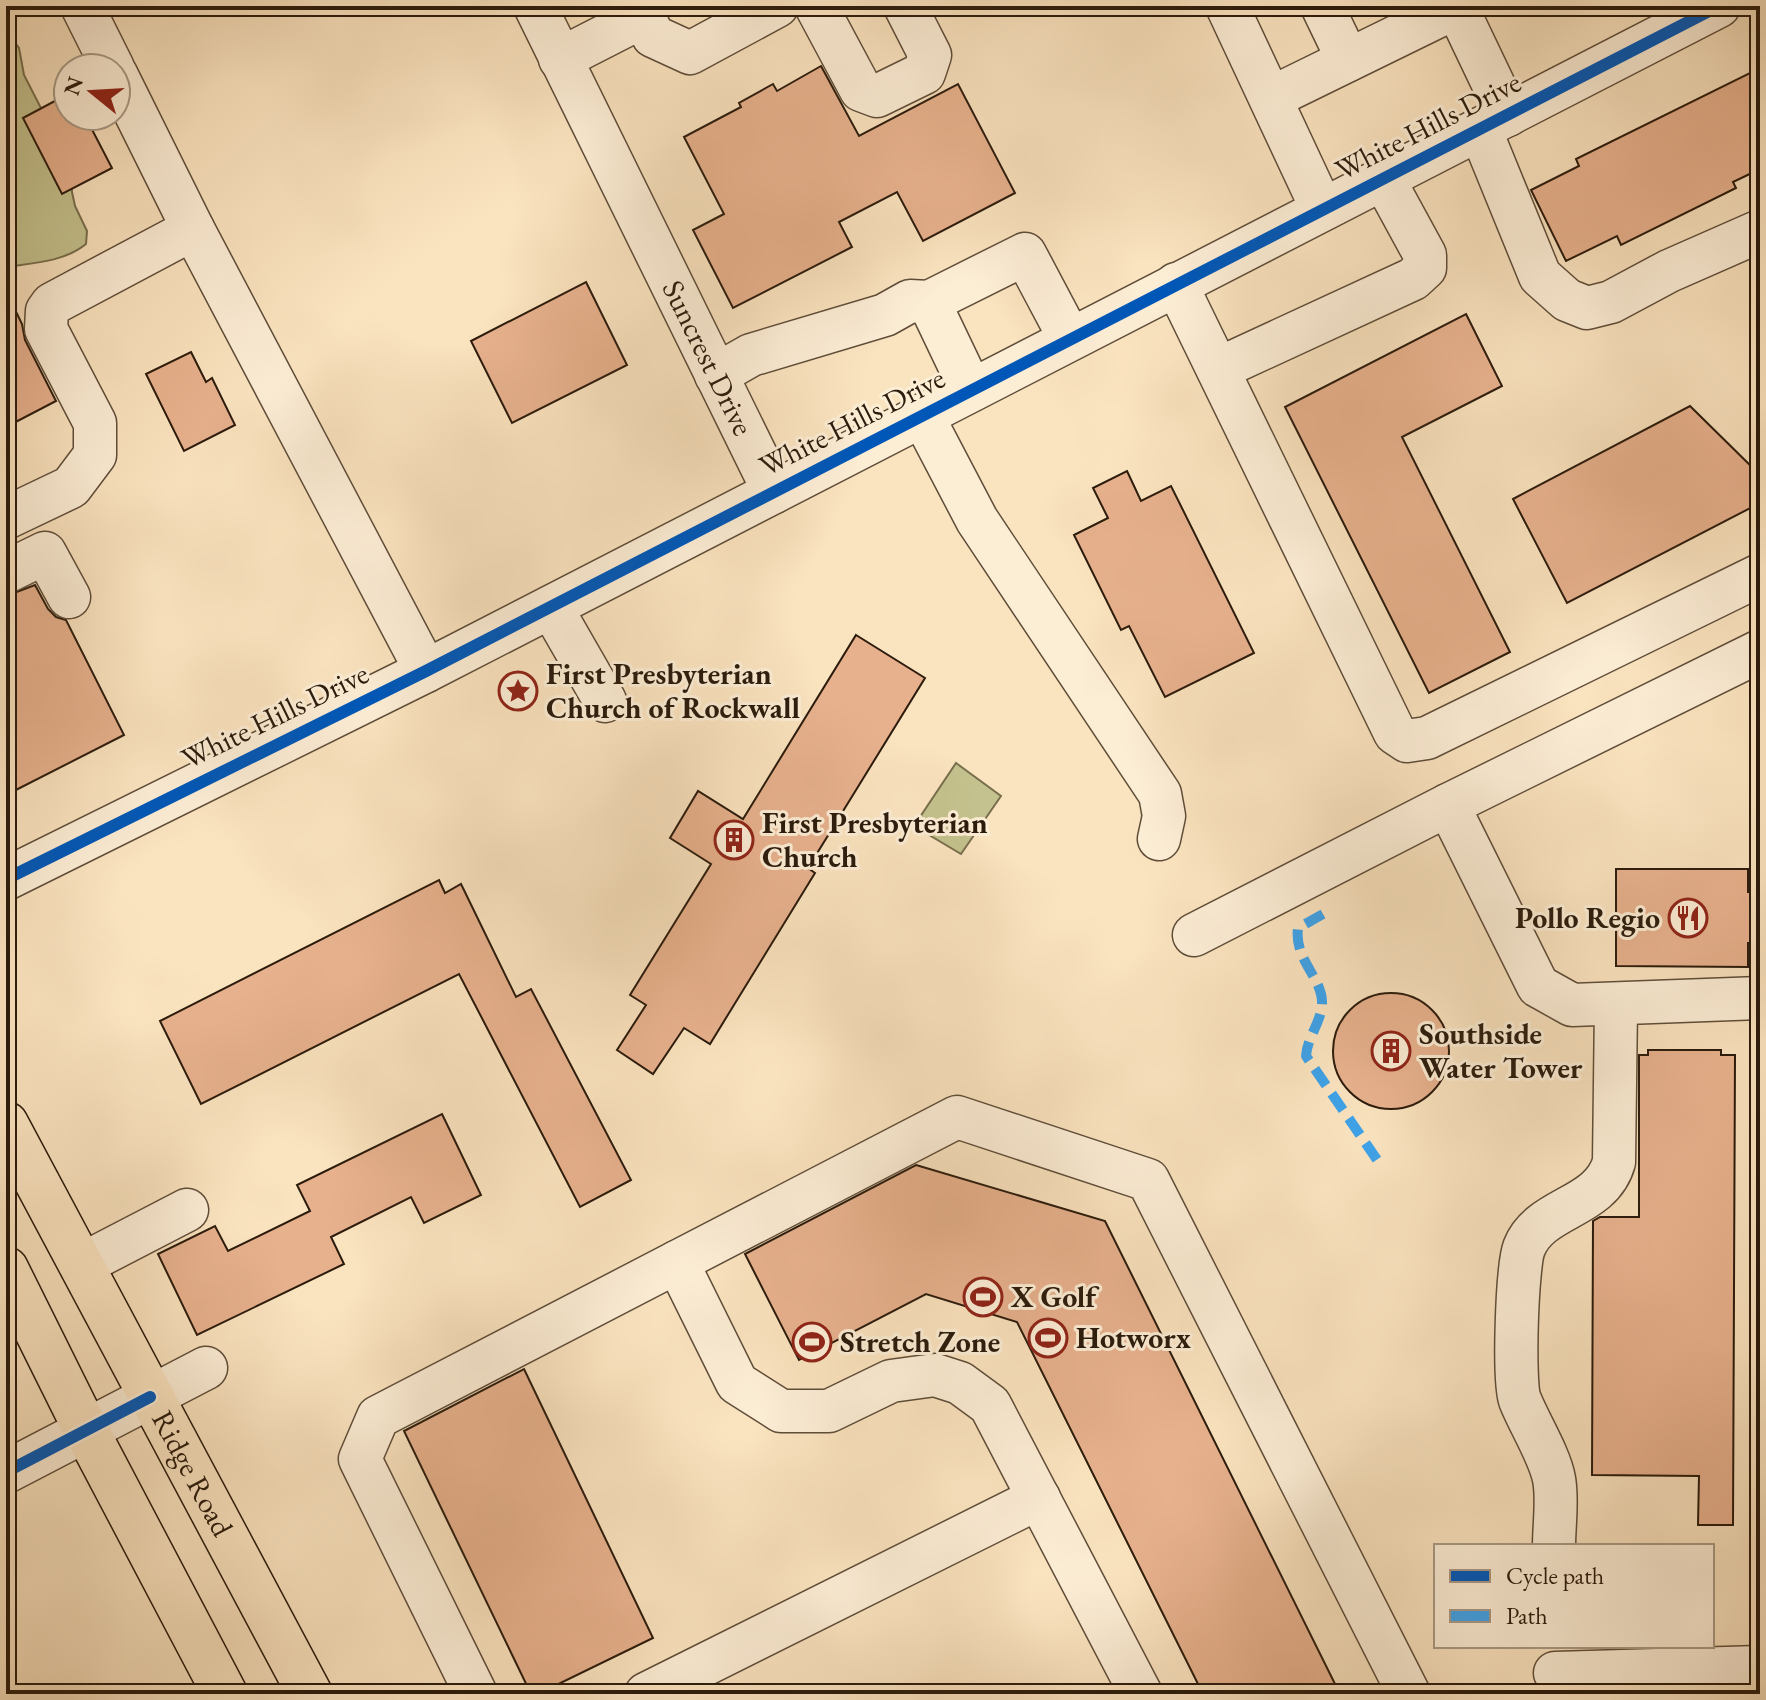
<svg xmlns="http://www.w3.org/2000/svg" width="1766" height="1700" viewBox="0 0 1766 1700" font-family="'EB Garamond',serif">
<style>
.green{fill:#c4c28e;stroke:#786e4d;stroke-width:2}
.building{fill:#e7b18d;stroke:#2b1b0c;stroke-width:2}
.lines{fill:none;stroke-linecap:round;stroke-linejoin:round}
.minor-casing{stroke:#5f4d39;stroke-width:45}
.major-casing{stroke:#2b1b0c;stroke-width:47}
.minor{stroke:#fcedd5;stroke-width:42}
.major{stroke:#fae3bf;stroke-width:44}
.quiet{stroke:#3ea2e9;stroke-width:10;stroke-dasharray:20 10;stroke-linecap:butt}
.cycleway-casing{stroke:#fcedd5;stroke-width:17}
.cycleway{stroke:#0057b8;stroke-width:12}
.labels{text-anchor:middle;stroke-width:6;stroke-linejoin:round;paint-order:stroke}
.street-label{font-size:30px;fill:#2b1b0c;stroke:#fcedd5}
.poi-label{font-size:30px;font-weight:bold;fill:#2b1b0c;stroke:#fcedd5;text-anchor:start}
</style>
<rect width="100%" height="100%" fill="#fae3bf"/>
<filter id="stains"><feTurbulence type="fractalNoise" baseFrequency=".0025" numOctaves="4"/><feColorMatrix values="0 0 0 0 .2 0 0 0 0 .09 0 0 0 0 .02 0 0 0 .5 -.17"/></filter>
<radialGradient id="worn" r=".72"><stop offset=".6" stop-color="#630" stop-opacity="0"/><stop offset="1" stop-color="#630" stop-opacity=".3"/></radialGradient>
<g class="green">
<path d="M6 31 19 48 24 75 44 114 69 150 72 192 75 206 87 231 86 244C64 262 33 263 6 267Z"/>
<polygon points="956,763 1001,796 961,854 914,826"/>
</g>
<g class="building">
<polygon points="821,66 859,136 958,84 1015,193 923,241 897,192 839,222 852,247 733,308 693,230 724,214 684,137 741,107 739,103 773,84 777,91"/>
<polygon points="1760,68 1760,169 1733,182 1736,188 1621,245 1617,236 1566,261 1531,190 1579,166 1576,159"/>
<polygon points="68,94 68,116 85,116 112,168 62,194 23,118"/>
<polygon points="586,282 627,365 512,423 471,341"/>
<polygon points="6,291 22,324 25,340 56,401 6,427"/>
<polygon points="1466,314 1502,386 1402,437 1510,652 1429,693 1285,407"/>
<polygon points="191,352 206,382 212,378 235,425 184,451 146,374"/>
<polygon points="1690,406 1760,475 1760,503 1567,603 1513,499"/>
<polygon points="1127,471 1141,501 1171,486 1254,653 1165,697 1129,626 1121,630 1074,535 1108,518 1093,488"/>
<polygon points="35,585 48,609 56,617 66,620 124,735 6,795 6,596"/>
<polygon points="856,635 925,678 808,868 815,873 710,1044 684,1028 653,1074 617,1050 646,1005 630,995 711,864 670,838 698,791 743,819"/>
<polygon points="1616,869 1748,869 1748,892 1760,892 1760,943 1748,943 1748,967 1616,966"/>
<polygon points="439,880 445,893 461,884 516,997 531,989 631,1180 580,1207 459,974 201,1104 160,1021"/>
<circle cx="1391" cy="1051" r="58"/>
<polygon points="1648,1050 1721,1050 1721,1055 1735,1055 1733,1525 1698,1525 1699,1476 1592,1475 1593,1221 1600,1217 1639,1217 1639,1055 1648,1055"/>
<polygon points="442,1114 481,1195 424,1223 411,1197 331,1237 344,1264 197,1335 158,1254 215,1226 228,1251 310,1211 297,1185"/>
<polygon points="916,1165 1105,1221 1340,1694 1203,1694 1017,1322 926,1294 799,1360 745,1254"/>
<polygon points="524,1369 653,1638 538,1694 531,1694 404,1431"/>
</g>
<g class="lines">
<defs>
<g id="minor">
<polyline points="82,6 113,68"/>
<path id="s1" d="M535 6 774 492"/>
<polyline points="816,6 861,90 877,96 924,73 930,55 905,6"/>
<polyline points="1227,6 1322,209"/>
<polyline points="1322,6 1348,60"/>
<polyline points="1456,6 1508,115"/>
<polyline points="560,59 644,16 653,36 690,53 777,6"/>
<polyline points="116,74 193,229 426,671"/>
<polyline points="1271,98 1459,6"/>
<polyline points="1480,129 1540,276 1567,300 1587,308 1611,302 1669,271 1760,231"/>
<polyline points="1176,284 1395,733 1407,741 1427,738 1760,575"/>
<polyline points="1218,369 1413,279 1425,268 1425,255 1383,178"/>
<polyline points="716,375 751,355 885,315 910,301 929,302"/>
<polyline points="971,390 929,302 1025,254 1070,339"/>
<polyline points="922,415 977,520 1160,794 1164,816 1159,839"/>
<polyline points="6,518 71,487 95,455 95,423 46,329 47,311 52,304 193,229"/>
<polyline points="6,572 45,553 69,597"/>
<polyline points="551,607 605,701"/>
<polyline points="1448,805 1538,986 1572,1005 1760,998"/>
<polyline points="6,879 426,671 1719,6"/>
<polyline points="1194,935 1448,805 1760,651"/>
<polyline points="81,1265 187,1210"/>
<polyline points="6,1472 206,1368"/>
<path d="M1554 1546C1554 1525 1558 1499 1554 1479 1550 1456 1529 1423 1520 1400 1513 1382 1517 1266 1524 1248 1540 1206 1601 1209 1614 1162L1616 1005"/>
<polyline points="1555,1673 1760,1667"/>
<polyline points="476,1694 360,1459 378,1417 677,1262"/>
<polyline points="646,1694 1039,1498"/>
<polyline points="1141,1694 990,1405 960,1383 935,1375 891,1381 829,1411 781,1411 737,1383 677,1262 957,1117 1148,1180 1409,1694"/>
</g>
<g id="major">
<path id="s2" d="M6 1124 310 1694"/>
<polyline points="6,1269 86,1430 225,1694"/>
</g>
</defs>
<use href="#minor" class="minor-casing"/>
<use href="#major" class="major-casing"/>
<use href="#minor" class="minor"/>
<use href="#major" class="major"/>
<path class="quiet" d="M1323 914 1298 928C1294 959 1321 977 1322 1001 1323 1020 1307 1037 1306 1056L1382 1167"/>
<defs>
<g id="cycleway">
<polyline points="6,879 426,671 1719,6"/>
<polyline points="6,1472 150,1397"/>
</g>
</defs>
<use href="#cycleway" class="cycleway-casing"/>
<use href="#cycleway" class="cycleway"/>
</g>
<defs>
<symbol id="sight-ring" viewBox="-11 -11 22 22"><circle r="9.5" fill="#fcedd5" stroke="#8f2418" stroke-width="1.5"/><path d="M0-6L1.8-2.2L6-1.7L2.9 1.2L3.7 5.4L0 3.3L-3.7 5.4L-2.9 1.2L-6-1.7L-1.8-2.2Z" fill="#8f2418"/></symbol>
<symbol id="building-ring" viewBox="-11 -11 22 22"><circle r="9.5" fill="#fcedd5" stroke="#8f2418" stroke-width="1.5"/><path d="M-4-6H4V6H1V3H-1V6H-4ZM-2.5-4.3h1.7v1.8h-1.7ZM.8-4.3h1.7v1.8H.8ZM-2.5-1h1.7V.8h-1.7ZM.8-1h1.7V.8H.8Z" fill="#8f2418"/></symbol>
<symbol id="restaurant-ring" viewBox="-11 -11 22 22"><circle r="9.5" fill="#fcedd5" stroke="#8f2418" stroke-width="1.5"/><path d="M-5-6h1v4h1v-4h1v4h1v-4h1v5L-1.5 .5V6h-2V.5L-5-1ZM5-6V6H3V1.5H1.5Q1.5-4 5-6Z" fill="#8f2418"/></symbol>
<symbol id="stadium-ring" viewBox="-11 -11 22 22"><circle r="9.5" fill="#fcedd5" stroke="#8f2418" stroke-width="1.5"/><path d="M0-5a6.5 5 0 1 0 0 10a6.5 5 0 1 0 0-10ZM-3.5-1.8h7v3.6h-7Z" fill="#8f2418"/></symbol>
</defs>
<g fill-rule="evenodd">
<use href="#sight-ring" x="496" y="669" width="44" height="44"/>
<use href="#building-ring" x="712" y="818" width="44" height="44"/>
<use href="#restaurant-ring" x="1666" y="896" width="44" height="44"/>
<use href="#building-ring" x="1369" y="1029" width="44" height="44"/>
<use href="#stadium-ring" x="961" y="1275" width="44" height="44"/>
<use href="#stadium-ring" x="1026" y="1316" width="44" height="44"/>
<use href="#stadium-ring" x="790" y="1320" width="44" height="44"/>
</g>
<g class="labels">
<g class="street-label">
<text transform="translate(1428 126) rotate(-27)" y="10">White Hills Drive</text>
<text dy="10" stroke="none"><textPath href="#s1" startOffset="392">Suncrest Drive</textPath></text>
<text transform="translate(852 422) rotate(-27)" y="10">White Hills Drive</text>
<text transform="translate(275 716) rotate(-26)" y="10">White Hills Drive</text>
<text dy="10" stroke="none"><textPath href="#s2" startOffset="396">Ridge Road</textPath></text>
</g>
<g class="poi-label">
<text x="546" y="684">First Presbyterian<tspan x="546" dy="34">Church of Rockwall</tspan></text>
<text x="762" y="833">First Presbyterian<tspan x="762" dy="34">Church</tspan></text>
<text x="1660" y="928" text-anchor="end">Pollo Regio</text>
<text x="1419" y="1044">Southside<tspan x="1419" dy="34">Water Tower</tspan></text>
<text x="1011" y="1307">X Golf</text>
<text x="1076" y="1348">Hotworx</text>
<text x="840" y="1352">Stretch Zone</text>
</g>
</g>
<rect width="1766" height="1700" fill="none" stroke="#fae3bf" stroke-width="32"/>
<rect x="8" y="8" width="1750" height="1684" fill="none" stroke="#2b1b0c" stroke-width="4"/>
<rect x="16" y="16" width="1734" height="1668" fill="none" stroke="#2b1b0c" stroke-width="2"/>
<rect x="1434" y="1544" width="280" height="104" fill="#fcedd5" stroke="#a89985" stroke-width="2"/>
<rect x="1450" y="1570" width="40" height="12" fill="#0057b8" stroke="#a89985" stroke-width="2"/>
<text x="1506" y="1584" font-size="24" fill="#2b1b0c">Cycle path</text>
<rect x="1450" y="1610" width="40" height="12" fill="#3ea2e9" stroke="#a89985" stroke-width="2"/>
<text x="1506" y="1624" font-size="24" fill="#2b1b0c">Path</text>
<g transform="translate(92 92) rotate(288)"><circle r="38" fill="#fcedd5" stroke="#a89985" stroke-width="2"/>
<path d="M0-6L14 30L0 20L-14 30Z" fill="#8f2418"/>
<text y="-12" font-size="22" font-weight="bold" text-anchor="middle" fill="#2b1b0c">N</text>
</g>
<rect width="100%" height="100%" filter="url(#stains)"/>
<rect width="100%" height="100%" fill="url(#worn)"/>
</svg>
